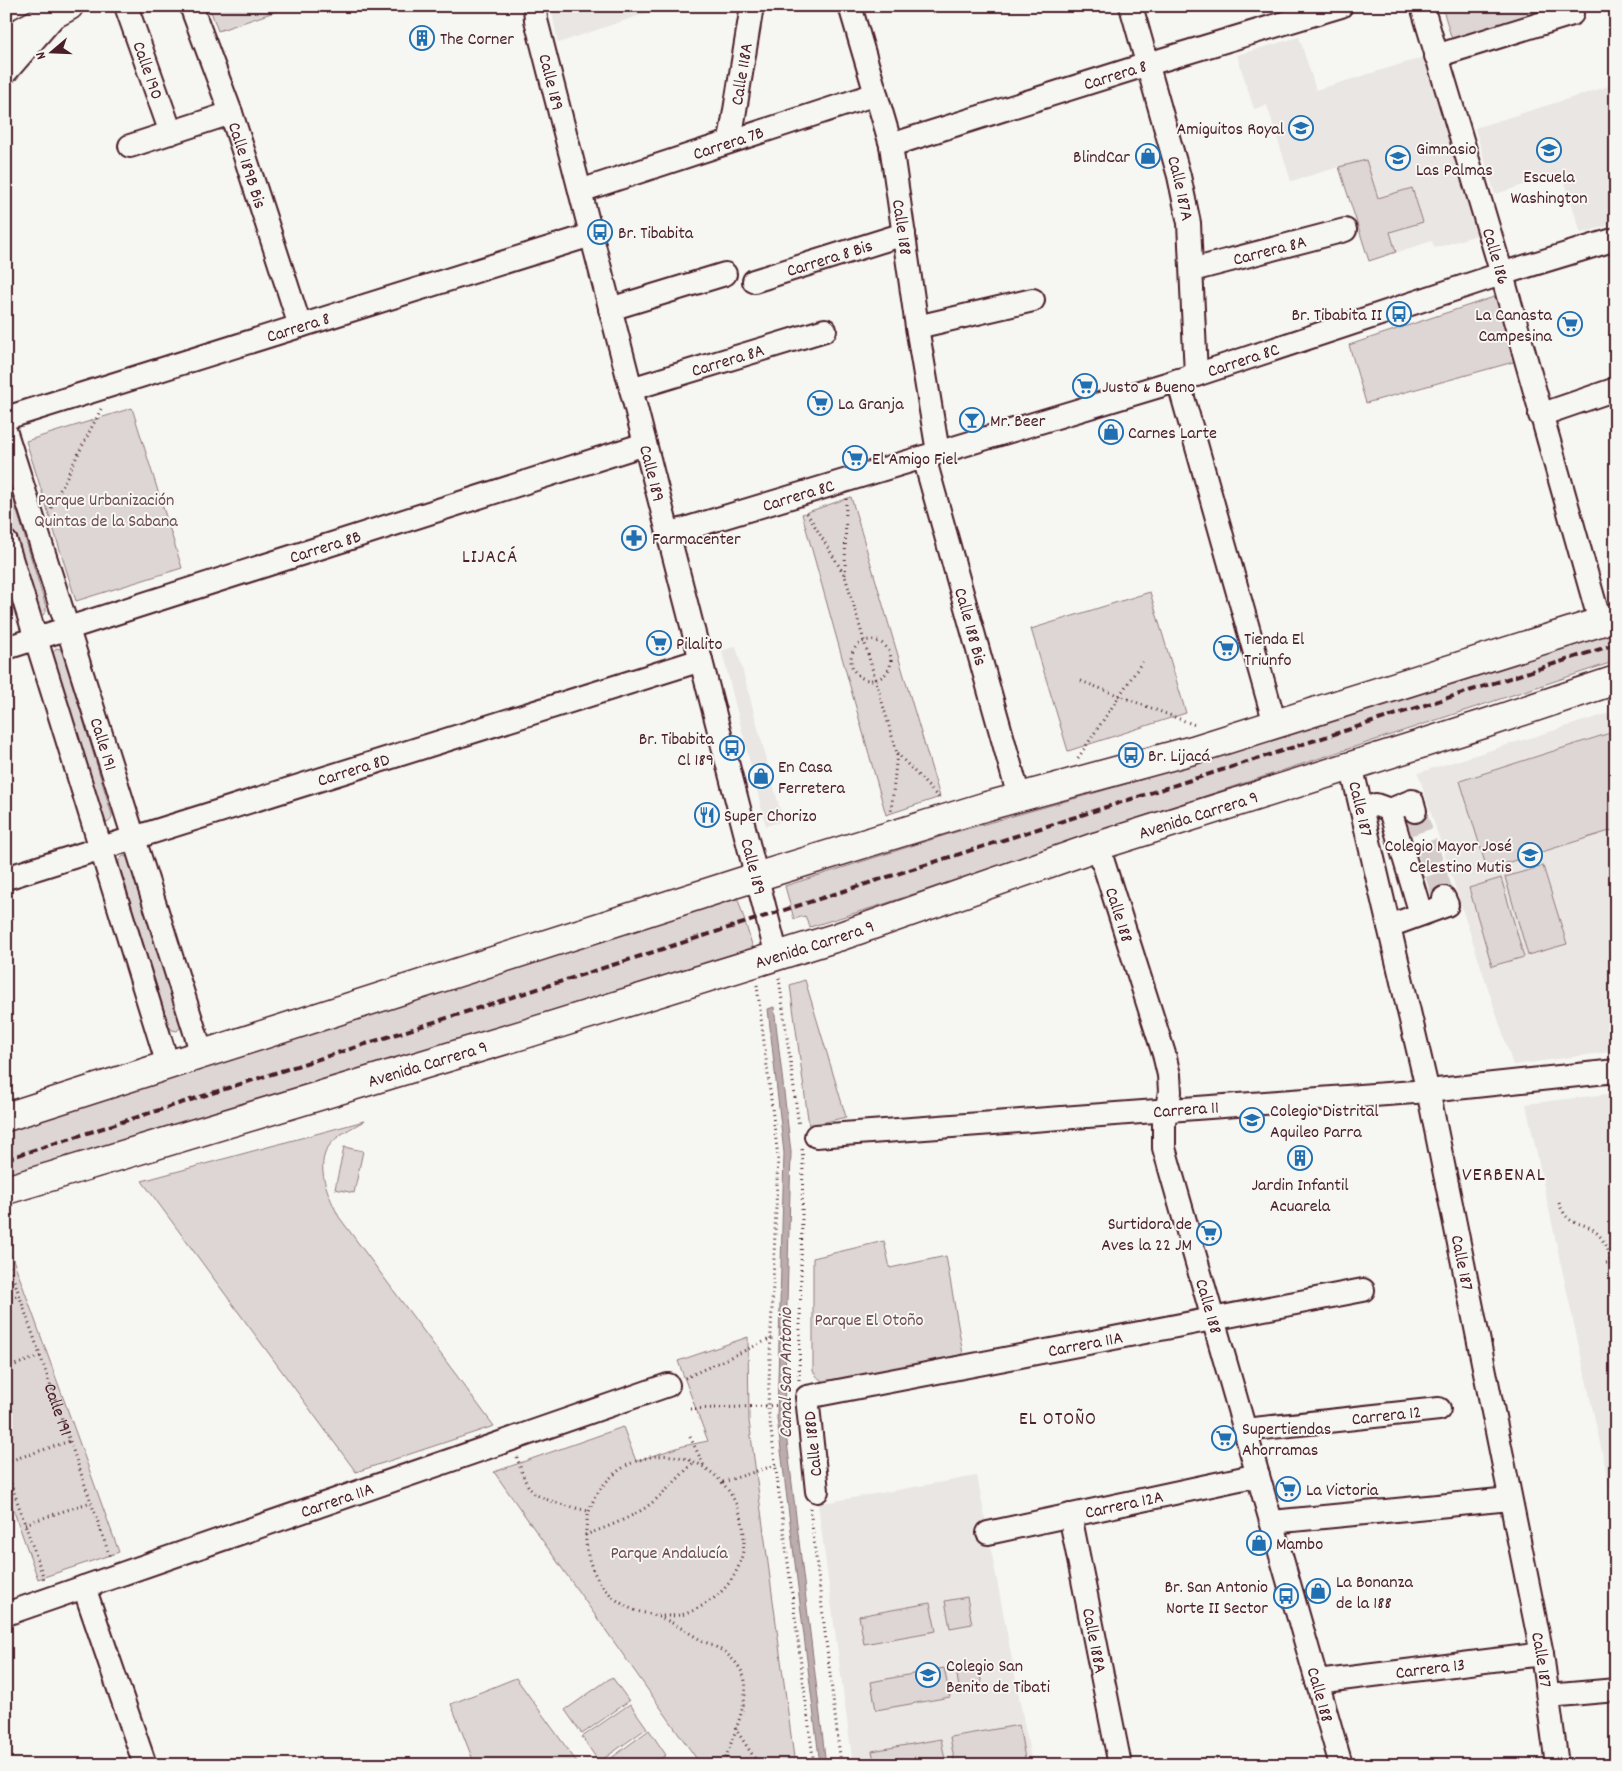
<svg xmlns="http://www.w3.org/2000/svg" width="1622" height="1771" viewBox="0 0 1622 1771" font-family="Dekko,sans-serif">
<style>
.built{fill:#e9e6e3}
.green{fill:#ddd6d5;stroke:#947a80}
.water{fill:#bbadae;stroke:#8e747a}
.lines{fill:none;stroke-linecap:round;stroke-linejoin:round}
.minor-tunnel{stroke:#d4cbca;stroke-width:22;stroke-dasharray:22 11;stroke-linecap:butt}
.minor-casing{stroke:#4a1f2b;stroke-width:26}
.major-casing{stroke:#4a1f2b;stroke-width:31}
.path{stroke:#4a1f2b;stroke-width:3;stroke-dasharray:1 4;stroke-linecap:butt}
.minor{stroke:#f6f6f2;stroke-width:22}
.major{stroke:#f6f6f2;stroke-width:28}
.rail{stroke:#4a1f2b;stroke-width:4;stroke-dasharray:8 4;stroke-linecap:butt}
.labels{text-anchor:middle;stroke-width:4;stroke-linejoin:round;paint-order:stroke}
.poi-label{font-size:18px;fill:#4a1f2b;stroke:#f6f6f2;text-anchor:start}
.street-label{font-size:18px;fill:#4a1f2b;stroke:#f6f6f2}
.park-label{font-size:18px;fill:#6f4d56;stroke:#f6f6f2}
.neighbourhood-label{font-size:19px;letter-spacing:1px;fill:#4a1f2b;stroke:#f6f6f2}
.water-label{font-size:19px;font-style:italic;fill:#6c4a52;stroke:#f6f6f2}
.quarter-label{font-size:20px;letter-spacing:1px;fill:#4a1f2b;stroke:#f6f6f2}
</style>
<rect width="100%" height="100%" fill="#f6f6f2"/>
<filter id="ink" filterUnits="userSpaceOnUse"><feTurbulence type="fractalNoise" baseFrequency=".02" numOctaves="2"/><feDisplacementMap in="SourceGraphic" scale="10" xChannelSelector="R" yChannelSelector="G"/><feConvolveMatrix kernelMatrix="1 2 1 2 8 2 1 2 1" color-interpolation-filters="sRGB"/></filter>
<g filter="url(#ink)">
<g class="built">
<polygon points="551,6 667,6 558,43"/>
<polygon points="1299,37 1316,90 1428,56 1483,233 1435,248 1432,241 1369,261 1339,167 1291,181 1267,105 1254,109 1237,55"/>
<polygon points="1616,84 1616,223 1581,233 1562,173 1495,194 1475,128"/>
<polygon points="736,646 783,821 766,826 722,651"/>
<polygon points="1616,711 1616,1051 1513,1065 1418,773"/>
<polygon points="1616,1093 1616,1516 1526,1104"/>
<polygon points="977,1476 1032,1765 853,1765 818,1504"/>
</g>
<g class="green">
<polygon points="209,6 292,6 218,31"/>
<polygon points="1442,6 1563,6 1452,40"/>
<polygon points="1366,160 1378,198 1412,188 1423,222 1390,232 1396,252 1369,261 1339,167"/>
<polygon points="1500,295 1517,361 1366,403 1349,345"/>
<polygon points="132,408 182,568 76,601 26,441"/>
<polygon points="6,475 46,607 46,612 43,615 40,615 35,611 6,515"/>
<polygon points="851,497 940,797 886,815 802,514"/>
<polygon points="1150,592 1186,713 1068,751 1031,629"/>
<polygon points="1616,628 1616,661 1150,814 884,904 810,927 805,916 794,919 785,886 949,834 1137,781"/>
<path d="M56 648 60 649 63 653 112 815C112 820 110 822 106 823L102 821 52 654Z"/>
<polygon points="1613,732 1616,740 1616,829 1487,869 1460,781"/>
<polygon points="123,856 128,857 130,862 180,1023 180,1028 177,1031 172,1030 169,1026 119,865 119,860"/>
<polygon points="1543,866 1567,944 1528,955 1505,877"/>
<polygon points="1501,878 1524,957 1492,966 1469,888"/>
<polygon points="737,896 753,948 485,1031 6,1175 6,1131"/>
<polygon points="805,980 846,1117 809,1126 790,985"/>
<path d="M364 1121C352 1128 338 1134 329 1146 314 1166 329 1197 339 1217L494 1426 356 1472 142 1181Z"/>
<polygon points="344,1147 363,1151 354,1193 335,1189"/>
<polygon points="6,1240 119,1552 38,1579 6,1489"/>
<path d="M884 1241 890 1268 946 1256 963 1354 837 1383C825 1384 819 1381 813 1371V1258Z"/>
<polygon points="748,1337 749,1421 795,1765 701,1765 494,1472 623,1427 636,1461 683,1446 708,1441 678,1361"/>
<polygon points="967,1597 972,1624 950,1628 945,1601"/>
<polygon points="930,1603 936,1631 864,1644 859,1616"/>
<polygon points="978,1664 983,1691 960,1695 956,1668"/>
<polygon points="944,1668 950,1697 876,1710 871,1682"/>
<polygon points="612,1677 629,1701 582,1734 565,1710"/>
<polygon points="516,1678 579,1765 475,1765 451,1704"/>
<polygon points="630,1704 647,1728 599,1762 582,1737"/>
<polygon points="1019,1725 1026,1764 955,1765 950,1737"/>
<polygon points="649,1730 666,1755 651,1765 602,1765"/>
<polygon points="941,1739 946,1765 875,1765 872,1751"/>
</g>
<polygon class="water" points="774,1007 791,1152 784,1417 826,1765 820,1765 777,1418 784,1153 768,1009"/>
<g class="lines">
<polyline class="minor-tunnel" points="1415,811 1444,898"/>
<defs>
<g id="minor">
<path id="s2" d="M126 6 171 133"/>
<path id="s3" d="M191 6 231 113 300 326"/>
<path id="s4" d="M535 6 536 20 777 956"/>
<path id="s5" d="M850 6 891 145 917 327 938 452"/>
<path id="s6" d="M1131 6 1179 176 1189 223 1196 375"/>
<path id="s7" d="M1422 6 1499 264 1600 622"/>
<polyline points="1436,56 1572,14"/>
<polyline points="6,72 51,20"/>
<path id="s8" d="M730 141 752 6"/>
<path id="s9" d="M891 145 1148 64 1341 6"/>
<polyline points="130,146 231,113"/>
<path id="s10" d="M580 191 876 94"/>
<path id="s11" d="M1192 270 1345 230"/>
<path id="s12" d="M754 281 904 234"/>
<polyline points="610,309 725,274"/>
<polyline points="917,327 1033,300"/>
<polyline points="1178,380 1275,724"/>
<path id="s13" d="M631 389 825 330"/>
<polyline points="1540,415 1616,389"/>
<path id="s14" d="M6 418 591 235"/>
<path id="s15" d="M6 433 202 1054"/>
<path id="s16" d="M924 457 1019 797"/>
<path id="s17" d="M668 534 1196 375 1501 274 1616 239"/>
<polyline points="6,542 168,1065"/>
<path id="s18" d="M6 648 645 444"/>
<path id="s19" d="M1351 765 1431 1105 1542 1654 1557 1765"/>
<polyline points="1376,805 1390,810 1412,801 1415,811"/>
<polyline points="1390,810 1421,914"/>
<path id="s20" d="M1098 846 1164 1054 1169 1075 1170 1092 1164 1122V1148L1341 1765"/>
<path id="s21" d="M6 878 701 660"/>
<polyline points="1389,926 1447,905 1444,898"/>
<path id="s22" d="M816 1136 1428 1091 1616 1071"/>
<path id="s23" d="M1245 1430 1439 1409"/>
<path id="s24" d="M817 1491 807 1397 1363 1290"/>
<path id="s25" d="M1070 1515 1120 1765"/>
<polyline points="1272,1522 1510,1499"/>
<path id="s26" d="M988 1533 1258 1475"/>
<polyline points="84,1587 145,1765"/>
<path id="s27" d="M6 1614 668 1385"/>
<path id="s28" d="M1317 1682 1542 1654"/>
<polyline points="1548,1696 1616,1690"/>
</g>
<g id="major">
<polyline points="6,40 69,6"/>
<polyline points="6,1117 756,877 987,806 1193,750 1616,617"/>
<path id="s29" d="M6 1190 525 1034 838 937 1098 846 1487 723 1616 680"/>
</g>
</defs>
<use href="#minor" class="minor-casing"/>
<use href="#major" class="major-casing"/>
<g class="path">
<polyline points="251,6 264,8 278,6"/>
<polyline points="51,508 101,409"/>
<polyline points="807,513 845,576 897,753 891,813"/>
<polyline points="845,575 846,499"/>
<circle cx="871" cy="660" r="20"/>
<polyline points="1081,681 1195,725"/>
<polyline points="897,753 939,798"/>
<polyline points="1078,758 1144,659"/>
<polyline points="779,978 799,1126"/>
<polyline points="757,985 778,1157 768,1407 814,1765"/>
<path d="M1559 1203C1570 1231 1582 1218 1597 1233 1612 1247 1613 1282 1616 1301"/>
<path id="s1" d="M6 1257 110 1557"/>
<polyline points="1606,1263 1616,1262"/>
<polyline points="6,1300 19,1295"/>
<polyline points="6,1368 41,1356"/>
<polyline points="685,1378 772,1338"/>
<polyline points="799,1380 803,1161 802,1149"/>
<polyline points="690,1409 789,1405"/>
<polyline points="690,1437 704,1466"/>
<path d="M517 1457C521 1469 524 1483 533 1492 540 1500 576 1508 588 1511"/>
<polyline points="6,1462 70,1441"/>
<polyline points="6,1469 44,1579"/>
<polyline points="723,1482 776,1465"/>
<polyline points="810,1508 841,1765"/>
<polyline points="25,1524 91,1502"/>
<path d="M585 1535C605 1528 626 1520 645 1508 663 1495 678 1478 694 1462"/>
<path d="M658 1616C665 1616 673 1616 681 1615 693 1612 704 1605 714 1598 789 1539 710 1418 624 1467 605 1479 590 1499 587 1521 581 1558 598 1595 634 1610 641 1613 649 1613 656 1616 672 1621 688 1633 703 1641 711 1645 722 1649 729 1656 737 1663 743 1671 745 1681 749 1702 730 1744 723 1765"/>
<polyline points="735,1728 759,1765"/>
</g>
<use href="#minor" class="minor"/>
<use href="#major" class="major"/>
<polyline class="rail" points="6,1159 1616,644"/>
</g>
</g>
<defs>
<symbol id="building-ring" viewBox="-11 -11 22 22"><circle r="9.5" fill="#f6f6f2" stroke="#1f6fb2" stroke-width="1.5"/><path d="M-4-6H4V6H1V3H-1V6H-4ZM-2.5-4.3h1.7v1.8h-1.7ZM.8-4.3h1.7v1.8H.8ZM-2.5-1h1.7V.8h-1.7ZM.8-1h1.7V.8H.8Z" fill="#1f6fb2"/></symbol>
<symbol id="school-ring" viewBox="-11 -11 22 22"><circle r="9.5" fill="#f6f6f2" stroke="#1f6fb2" stroke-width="1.5"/><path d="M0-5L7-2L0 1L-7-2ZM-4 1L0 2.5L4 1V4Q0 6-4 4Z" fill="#1f6fb2"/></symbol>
<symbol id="shop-ring" viewBox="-11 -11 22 22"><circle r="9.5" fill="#f6f6f2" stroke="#1f6fb2" stroke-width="1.5"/><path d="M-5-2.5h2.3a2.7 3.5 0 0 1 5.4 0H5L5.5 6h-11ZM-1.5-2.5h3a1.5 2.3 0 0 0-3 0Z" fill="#1f6fb2"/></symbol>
<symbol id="bus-ring" viewBox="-11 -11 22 22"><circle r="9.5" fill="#f6f6f2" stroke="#1f6fb2" stroke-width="1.5"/><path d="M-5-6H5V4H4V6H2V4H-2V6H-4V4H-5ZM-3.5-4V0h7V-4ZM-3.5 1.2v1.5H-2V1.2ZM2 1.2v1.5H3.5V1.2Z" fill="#1f6fb2"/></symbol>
<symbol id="supermarket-ring" viewBox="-11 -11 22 22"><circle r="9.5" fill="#f6f6f2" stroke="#1f6fb2" stroke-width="1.5"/><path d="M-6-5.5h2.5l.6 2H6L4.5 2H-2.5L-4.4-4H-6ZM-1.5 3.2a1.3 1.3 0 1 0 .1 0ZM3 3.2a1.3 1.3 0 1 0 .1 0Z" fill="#1f6fb2"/></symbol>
<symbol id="bar-ring" viewBox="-11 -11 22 22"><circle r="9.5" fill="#f6f6f2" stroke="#1f6fb2" stroke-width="1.5"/><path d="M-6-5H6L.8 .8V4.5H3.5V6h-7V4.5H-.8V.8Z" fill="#1f6fb2"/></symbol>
<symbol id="pharmacy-ring" viewBox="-11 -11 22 22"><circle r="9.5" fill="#f6f6f2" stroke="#1f6fb2" stroke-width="1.5"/><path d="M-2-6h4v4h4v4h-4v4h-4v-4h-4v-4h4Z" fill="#1f6fb2"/></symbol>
<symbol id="restaurant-ring" viewBox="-11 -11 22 22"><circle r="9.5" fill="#f6f6f2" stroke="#1f6fb2" stroke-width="1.5"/><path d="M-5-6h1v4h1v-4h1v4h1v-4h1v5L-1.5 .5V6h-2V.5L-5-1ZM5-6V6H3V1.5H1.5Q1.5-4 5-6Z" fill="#1f6fb2"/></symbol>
<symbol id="university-ring" viewBox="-11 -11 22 22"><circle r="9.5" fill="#f6f6f2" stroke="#1f6fb2" stroke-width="1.5"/><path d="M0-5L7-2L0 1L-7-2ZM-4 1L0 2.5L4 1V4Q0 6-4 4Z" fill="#1f6fb2"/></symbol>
</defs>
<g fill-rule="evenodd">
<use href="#building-ring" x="408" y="24" width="28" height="28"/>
<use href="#school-ring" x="1287" y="114" width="28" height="28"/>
<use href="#school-ring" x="1535" y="136" width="28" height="28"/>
<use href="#shop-ring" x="1134" y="142" width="28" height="28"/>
<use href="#school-ring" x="1384" y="144" width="28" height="28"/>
<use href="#bus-ring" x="586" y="218" width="28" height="28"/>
<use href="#bus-ring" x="1385" y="300" width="28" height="28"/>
<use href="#supermarket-ring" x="1556" y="310" width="28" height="28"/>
<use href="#supermarket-ring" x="1071" y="372" width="28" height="28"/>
<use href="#supermarket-ring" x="806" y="389" width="28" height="28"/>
<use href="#bar-ring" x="958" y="406" width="28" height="28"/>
<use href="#shop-ring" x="1097" y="418" width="28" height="28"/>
<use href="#supermarket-ring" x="841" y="444" width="28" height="28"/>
<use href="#pharmacy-ring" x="620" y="524" width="28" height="28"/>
<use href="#supermarket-ring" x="645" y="629" width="28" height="28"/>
<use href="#supermarket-ring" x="1212" y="634" width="28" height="28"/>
<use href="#bus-ring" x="718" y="734" width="28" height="28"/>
<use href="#bus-ring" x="1117" y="741" width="28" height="28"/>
<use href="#shop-ring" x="747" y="762" width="28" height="28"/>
<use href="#restaurant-ring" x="693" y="801" width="28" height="28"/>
<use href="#school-ring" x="1516" y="841" width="28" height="28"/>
<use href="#university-ring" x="1238" y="1106" width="28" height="28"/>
<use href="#building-ring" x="1286" y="1144" width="28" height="28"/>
<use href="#supermarket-ring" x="1195" y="1219" width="28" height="28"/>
<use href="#supermarket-ring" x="1210" y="1424" width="28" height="28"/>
<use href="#supermarket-ring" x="1274" y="1475" width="28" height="28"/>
<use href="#shop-ring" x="1245" y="1529" width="28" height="28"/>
<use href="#shop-ring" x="1304" y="1577" width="28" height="28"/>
<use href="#bus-ring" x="1272" y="1582" width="28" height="28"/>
<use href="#school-ring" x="914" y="1661" width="28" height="28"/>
</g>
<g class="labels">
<g class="poi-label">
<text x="440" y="44">The Corner</text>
<text x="1284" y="134" text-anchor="end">Amiguitos Royal</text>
<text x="1416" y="154">Gimnasio<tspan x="1416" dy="21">Las Palmas</tspan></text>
<text x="1130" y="162" text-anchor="end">BlindCar</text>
<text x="1549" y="182" text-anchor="middle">Escuela<tspan x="1549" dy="21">Washington</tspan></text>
<text x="618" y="238">Br. Tibabita</text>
<text x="1382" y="320" text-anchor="end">Br. Tibabita II</text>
<text x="1552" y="320" text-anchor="end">La Canasta<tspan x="1552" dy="21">Campesina</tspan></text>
<text x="1102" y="392">Justo &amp; Bueno</text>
<text x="838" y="409">La Granja</text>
<text x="990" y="426">Mr. Beer</text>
<text x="1128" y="438">Carnes Larte</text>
<text x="872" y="464">El Amigo Fiel</text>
<text x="652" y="544">Farmacenter</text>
<text x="1244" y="644">Tienda El<tspan x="1244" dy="21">Triunfo</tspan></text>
<text x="676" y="649">Pilalito</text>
<text x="714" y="744" text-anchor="end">Br. Tibabita<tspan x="714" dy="21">Cl 189</tspan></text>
<text x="1148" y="761">Br. Lijacá</text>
<text x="778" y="772">En Casa<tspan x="778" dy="21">Ferretera</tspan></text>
<text x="724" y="821">Super Chorizo</text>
<text x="1512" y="851" text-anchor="end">Colegio Mayor José<tspan x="1512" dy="21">Celestino Mutis</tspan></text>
<text x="1270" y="1116">Colegio Distrital<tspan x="1270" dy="21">Aquileo Parra</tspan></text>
<text x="1300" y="1190" text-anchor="middle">Jardin Infantil<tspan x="1300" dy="21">Acuarela</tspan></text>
<text x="1192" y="1229" text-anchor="end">Surtidora de<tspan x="1192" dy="21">Aves la 22 JM</tspan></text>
<text x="1242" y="1434">Supertiendas<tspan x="1242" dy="21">Ahorramas</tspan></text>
<text x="1306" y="1495">La Victoria</text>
<text x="1276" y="1549">Mambo</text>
<text x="1336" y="1587">La Bonanza<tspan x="1336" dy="21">de la 188</tspan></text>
<text x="1268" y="1592" text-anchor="end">Br. San Antonio<tspan x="1268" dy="21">Norte II Sector</tspan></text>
<text x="946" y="1671">Colegio San<tspan x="946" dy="21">Benito de Tibati</tspan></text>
</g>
<g class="street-label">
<text dy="6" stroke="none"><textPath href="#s2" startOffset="68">Calle 190</textPath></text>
<text dy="6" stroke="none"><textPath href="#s8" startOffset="68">Calle 118A</textPath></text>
<text dy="6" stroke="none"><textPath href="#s9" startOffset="235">Carrera 8</textPath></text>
<text dy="6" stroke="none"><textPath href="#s4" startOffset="78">Calle 189</textPath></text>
<text dy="6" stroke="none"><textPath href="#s10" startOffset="156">Carrera 7B</textPath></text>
<text dy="6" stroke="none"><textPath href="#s3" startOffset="169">Calle 189B Bis</textPath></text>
<text dy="6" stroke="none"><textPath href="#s6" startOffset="189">Calle 187A</textPath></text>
<text dy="6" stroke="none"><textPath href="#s5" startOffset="228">Calle 188</textPath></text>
<text dy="6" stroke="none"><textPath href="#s11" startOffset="80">Carrera 8A</textPath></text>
<text dy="6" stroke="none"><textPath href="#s7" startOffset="261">Calle 186</textPath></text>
<text dy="6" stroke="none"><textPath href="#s12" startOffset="79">Carrera 8 Bis</textPath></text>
<text dy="6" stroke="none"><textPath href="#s14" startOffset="306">Carrera 8</textPath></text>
<text dy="6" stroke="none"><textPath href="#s17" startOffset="601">Carrera 8C</textPath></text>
<text dy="6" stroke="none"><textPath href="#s13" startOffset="101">Carrera 8A</textPath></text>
<text dy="6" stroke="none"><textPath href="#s4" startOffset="482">Calle 189</textPath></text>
<text dy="6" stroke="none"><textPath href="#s17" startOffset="136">Carrera 8C</textPath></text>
<text dy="6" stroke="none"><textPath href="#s18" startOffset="335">Carrera 8B</textPath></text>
<text dy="6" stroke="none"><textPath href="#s16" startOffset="176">Calle 188 Bis</textPath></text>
<text dy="6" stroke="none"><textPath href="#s15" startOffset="326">Calle 191</textPath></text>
<text dy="6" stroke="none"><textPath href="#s21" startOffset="364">Carrera 8D</textPath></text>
<text dy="6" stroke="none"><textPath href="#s19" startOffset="45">Calle 187</textPath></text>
<text dy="6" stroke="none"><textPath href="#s29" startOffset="1250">Avenida Carrera 9</textPath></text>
<text dy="6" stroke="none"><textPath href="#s4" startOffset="888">Calle 189</textPath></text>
<text dy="6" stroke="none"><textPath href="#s20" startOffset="72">Calle 188</textPath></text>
<text dy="6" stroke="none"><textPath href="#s29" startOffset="845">Avenida Carrera 9</textPath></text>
<text dy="6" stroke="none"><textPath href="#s29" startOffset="440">Avenida Carrera 9</textPath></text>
<text dy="6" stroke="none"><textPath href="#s22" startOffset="371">Carrera 11</textPath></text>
<text dy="6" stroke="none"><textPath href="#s19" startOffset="510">Calle 187</textPath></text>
<text dy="6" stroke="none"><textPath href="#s20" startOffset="478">Calle 188</textPath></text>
<text dy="6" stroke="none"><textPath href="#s24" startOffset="378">Carrera 11A</textPath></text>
<text dy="6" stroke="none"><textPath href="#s1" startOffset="161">Calle 191</textPath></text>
<text dy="6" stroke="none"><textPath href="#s23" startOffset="142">Carrera 12</textPath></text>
<text transform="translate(812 1444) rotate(-96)" y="6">Calle 188D</text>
<text dy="6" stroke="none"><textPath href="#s27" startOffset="350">Carrera 11A</textPath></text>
<text dy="6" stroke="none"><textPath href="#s26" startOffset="139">Carrera 12A</textPath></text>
<text dy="6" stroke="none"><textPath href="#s25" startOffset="128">Calle 188A</textPath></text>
<text dy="6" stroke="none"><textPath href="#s19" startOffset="915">Calle 187</textPath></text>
<text dy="6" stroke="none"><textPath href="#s28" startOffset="114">Carrera 13</textPath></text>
<text dy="6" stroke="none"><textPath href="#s20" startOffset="882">Calle 188</textPath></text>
</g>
<g class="park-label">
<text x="106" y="505">Parque Urbanización<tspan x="106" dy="21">Quintas de la Sabana</tspan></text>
<text x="869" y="1325">Parque El Otoño</text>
<text x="669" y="1558">Parque Andalucía</text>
</g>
<g class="neighbourhood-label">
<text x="490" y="562">LIJACÁ</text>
<text x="1058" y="1424">EL OTOÑO</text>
</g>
<g class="water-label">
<text transform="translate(784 1373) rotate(-90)" y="7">Canal San Antonio</text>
</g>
<g class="quarter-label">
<text x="1504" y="1180">VERBENAL</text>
</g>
</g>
<rect width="1622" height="1771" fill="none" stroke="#f6f6f2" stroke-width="25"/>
<rect x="12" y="12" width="1597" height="1746" fill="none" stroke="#4a1f2b" stroke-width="2" filter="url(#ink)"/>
<g transform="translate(52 52) rotate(251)" stroke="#f6f6f2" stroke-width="4" paint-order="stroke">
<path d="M0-4L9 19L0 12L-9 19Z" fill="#4a1f2b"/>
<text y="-8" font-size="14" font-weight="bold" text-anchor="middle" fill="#4a1f2b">N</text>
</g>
</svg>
